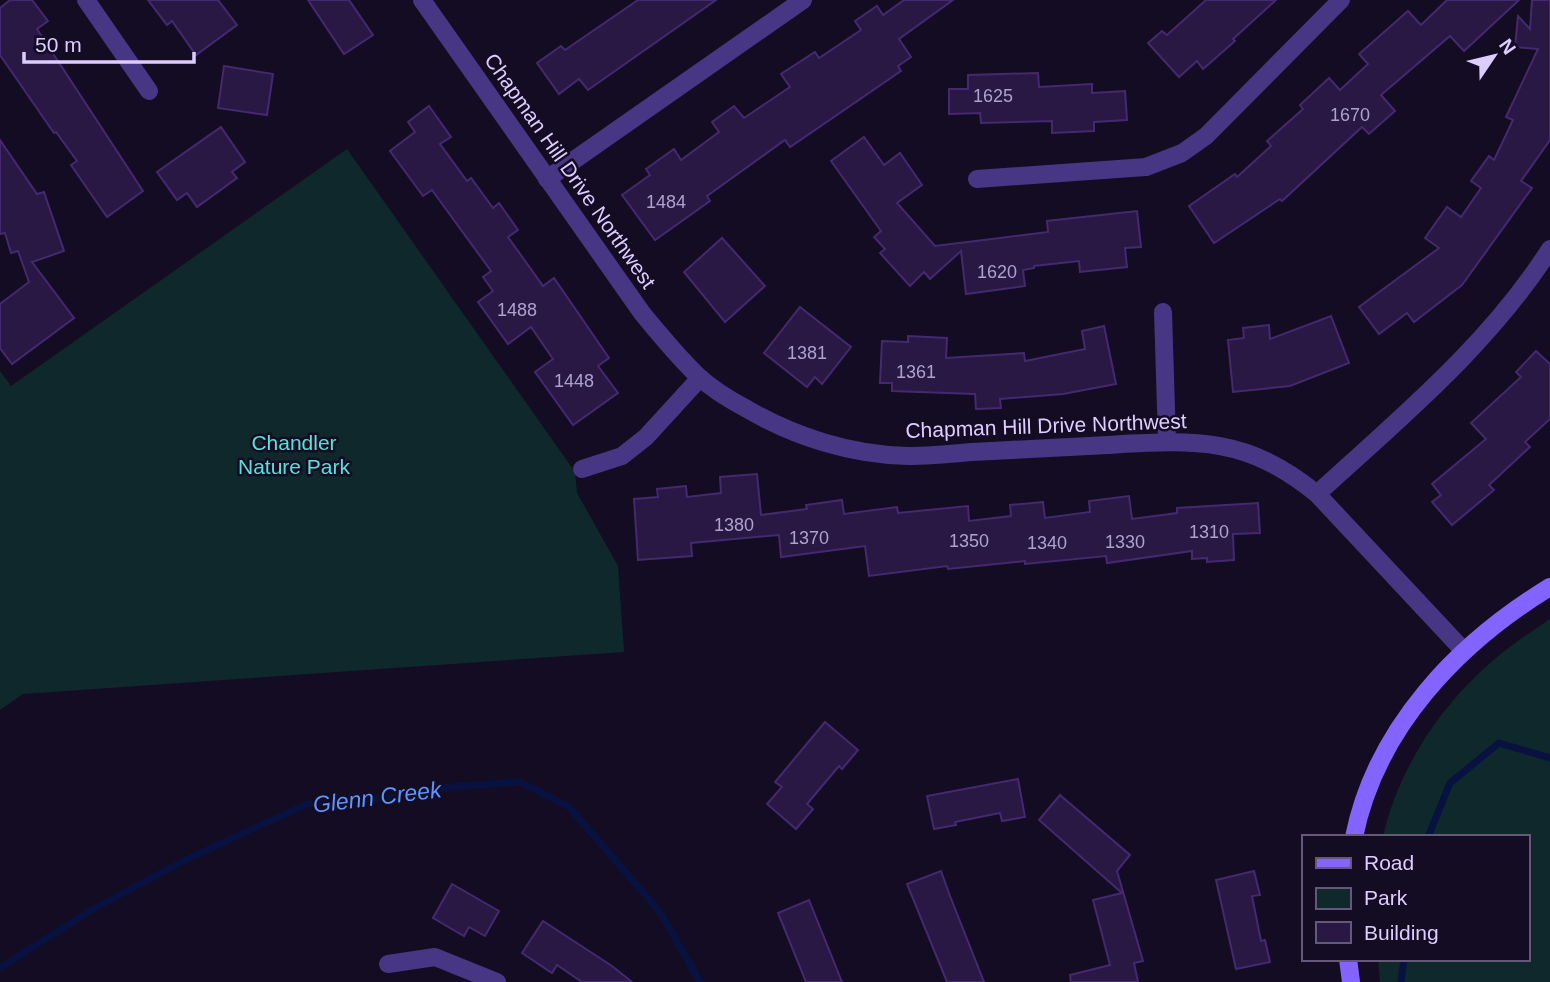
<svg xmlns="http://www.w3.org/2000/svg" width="1550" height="982" viewBox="0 0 1550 982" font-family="Helvetica,sans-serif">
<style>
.green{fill:#0f282c}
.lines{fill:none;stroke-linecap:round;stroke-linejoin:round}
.stream{stroke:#071240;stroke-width:7}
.building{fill:#281843;stroke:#442970;stroke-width:2}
.street{stroke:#463683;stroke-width:18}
.secondary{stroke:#8364ff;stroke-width:18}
.labels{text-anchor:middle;stroke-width:5;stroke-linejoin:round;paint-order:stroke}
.number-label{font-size:18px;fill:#afa0d0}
.street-label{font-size:21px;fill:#dccdff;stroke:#140c22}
.park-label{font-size:21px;fill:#55e3d9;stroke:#140c22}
.water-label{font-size:23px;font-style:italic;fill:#5b96ff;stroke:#140c22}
</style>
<rect width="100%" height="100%" fill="#140c22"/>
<g class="green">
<polygon points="347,149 575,472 577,493 618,566 624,652 23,694 0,710 0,371 11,386"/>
<path d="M1550 619V982H1380L1378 959H1527V837H1383C1398 770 1438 709 1489 664 1508 647 1529 633 1550 619Z"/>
</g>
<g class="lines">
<g class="stream">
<polyline points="1428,837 1450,783 1499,743 1550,758"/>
<polyline points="0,968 88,912 183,861 307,804 392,798 448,787 520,782 569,807 660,912 700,982"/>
<polyline points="1401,982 1404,959"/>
</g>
</g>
<g class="building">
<polygon points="10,0 32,0 48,21 37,29 143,191 107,217 71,165 77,161 56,132 54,133 0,55 0,8"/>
<polygon points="148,0 218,0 237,25 196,55 172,21 167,25"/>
<polygon points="308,0 349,0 373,35 344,54"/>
<polygon points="638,0 716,0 588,90 579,79 559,94 537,63 561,46 565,50"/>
<polygon points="904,0 953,0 899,39 911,57 898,66 901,71 790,147 785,140 707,196 710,201 655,240 622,195 650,175 646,169 674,149 681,160 719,132 712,122 734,106 744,118 790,87 781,74 815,52 819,58 861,30 855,21 877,6 883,15"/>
<polygon points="1206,0 1276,0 1233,39 1235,41 1203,69 1197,61 1179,77 1148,43 1162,31 1167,35"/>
<polygon points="1447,0 1519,0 1464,51 1450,36 1381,95 1395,111 1369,134 1362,127 1282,201 1280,199 1214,243 1189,206 1235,174 1237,177 1271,146 1267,141 1303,109 1300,105 1329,78 1340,90 1368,64 1359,54 1408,11 1421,25"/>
<polygon points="1532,0 1550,0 1550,140 1521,181 1532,188 1462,285 1414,322 1407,313 1379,334 1359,307 1439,248 1425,238 1447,207 1461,217 1481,188 1471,181 1489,156 1494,160 1513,120 1506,117 1538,49 1515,47 1518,16 1530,29"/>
<polygon points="224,66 273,74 267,115 218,108"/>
<polygon points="1038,73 1039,87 1092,84 1092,93 1125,91 1127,120 1094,122 1094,131 1052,133 1052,121 981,123 980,113 949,114 949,89 968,89 968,75"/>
<polygon points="429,106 451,137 440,144 467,181 471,178 493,208 499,203 518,230 508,237 543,286 554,278 609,358 598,366 618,393 573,425 535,372 553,359 531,327 508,344 478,302 493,291 483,277 491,271 432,190 423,196 390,151 415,132 408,122"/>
<polygon points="221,127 245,162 232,172 237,178 197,207 187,193 177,200 157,172"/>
<polygon points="864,137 884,165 900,153 922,185 897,203 935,246 1048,232 1047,221 1137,211 1141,247 1125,248 1127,267 1080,272 1079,261 1034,266 1034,268 1023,270 1025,286 966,294 961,251 930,279 924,272 910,286 880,253 885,249 874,237 881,231 831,161"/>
<polygon points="0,140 37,194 44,192 64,251 32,262 74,318 12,364 0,348 0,304 29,282 18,251 11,253 5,233 0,234"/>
<polygon points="722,238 765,286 725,322 684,272"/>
<polygon points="800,307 851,347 822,384 815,377 807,387 764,353"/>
<polygon points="1331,316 1349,363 1290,386 1233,392 1228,340 1244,338 1243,328 1269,325 1270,339"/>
<polygon points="1104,326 1116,384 1063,394 1000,399 1001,408 976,409 975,394 892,391 892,383 880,383 882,341 908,342 908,336 947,338 946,358 1024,353 1025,361 1085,349 1082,331"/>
<polygon points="1536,351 1550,364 1550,419 1525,442 1530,447 1489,485 1494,490 1452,525 1432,502 1441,495 1432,484 1486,439 1471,423 1521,377 1516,372"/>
<polygon points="757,474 761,515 807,509 806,505 842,500 844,514 897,507 898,513 968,506 969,521 1011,516 1010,505 1043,502 1045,518 1090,512 1089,501 1129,496 1132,519 1177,513 1177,508 1258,503 1260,533 1233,534 1234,560 1207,562 1207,558 1192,559 1192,551 1107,563 1106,556 1025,564 1025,561 948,569 947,566 869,576 865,546 781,557 779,535 691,543 692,556 638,560 634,499 658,497 657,489 686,486 687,497 721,493 720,477"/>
<polygon points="825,722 858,750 842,769 839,766 807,804 813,809 796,829 767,804 782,787 775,782"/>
<polygon points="1018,779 1025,817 1002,821 1000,813 955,822 956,825 934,829 927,796"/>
<polygon points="1060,795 1130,855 1117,871 1143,961 1134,963 1138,982 1071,982 1070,975 1110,965 1093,900 1122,893 1039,820"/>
<polygon points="941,871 950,896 984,982 947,982 907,884"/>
<polygon points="1254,871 1260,895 1252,896 1261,941 1265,940 1270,962 1236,969 1216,880"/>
<polygon points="452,884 499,911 485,936 469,927 464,936 433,918"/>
<polygon points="809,900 842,982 806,982 778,913"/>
<polygon points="543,921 612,966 632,982 582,982 557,965 552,973 522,953"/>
</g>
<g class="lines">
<g class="street">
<polyline points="86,0 149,91"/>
<path d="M422 0 642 313C660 335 678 357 698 376 712 389 730 400 747 409 795 437 852 455 908 456 928 456 950 454 971 452 1017 450 1063 447 1108 445 1195 440 1246 436 1317 494L1463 650"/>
<polyline points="547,179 803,0"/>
<polyline points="977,179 1146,167 1182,153 1206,136 1341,0"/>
<polyline points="1163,312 1167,441"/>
<polyline points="582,469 622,456 646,437 700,378"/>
<path d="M1317 494C1400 418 1489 345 1550 249"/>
<polyline points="388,964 435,957 497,982"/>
</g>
<g class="secondary">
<path d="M1354 837C1376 728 1458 643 1550 587"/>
<polyline points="1348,959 1351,982"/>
</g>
</g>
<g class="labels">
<g class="number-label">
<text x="993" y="102">1625</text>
<text x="1350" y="121">1670</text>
<text x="666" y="208">1484</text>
<text x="997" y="278">1620</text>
<text x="517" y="316">1488</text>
<text x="807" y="359">1381</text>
<text x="916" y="378">1361</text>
<text x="574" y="387">1448</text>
<text x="734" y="531">1380</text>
<text x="1209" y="538">1310</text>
<text x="809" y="544">1370</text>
<text x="969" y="547">1350</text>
<text x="1125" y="548">1330</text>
<text x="1047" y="549">1340</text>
</g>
<g class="street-label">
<text transform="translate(570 171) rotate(55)" y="7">Chapman Hill Drive Northwest</text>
<text transform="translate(1046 426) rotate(-2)" y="7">Chapman Hill Drive Northwest</text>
</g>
<g class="park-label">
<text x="294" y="450">Chandler<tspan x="294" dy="24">Nature Park</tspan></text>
</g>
<g class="water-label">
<text transform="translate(377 797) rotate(-7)" y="8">Glenn Creek</text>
</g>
</g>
<rect x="1302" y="835" width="228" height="126" fill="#140c22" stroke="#64597a" stroke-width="2"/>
<rect x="1316" y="858" width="35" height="10" fill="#8364ff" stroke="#64597a" stroke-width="2"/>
<text x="1364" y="870" font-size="21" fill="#dccdff">Road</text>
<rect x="1316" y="888" width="35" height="21" fill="#0f282c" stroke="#64597a" stroke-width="2"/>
<text x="1364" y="905" font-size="21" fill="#dccdff">Park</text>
<rect x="1316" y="922" width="35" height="21" fill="#281843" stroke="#64597a" stroke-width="2"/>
<text x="1364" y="940" font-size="21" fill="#dccdff">Building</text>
<g transform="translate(1494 56) rotate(55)" stroke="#140c22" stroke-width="5" paint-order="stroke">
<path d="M0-5L12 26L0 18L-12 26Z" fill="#dccdff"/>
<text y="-10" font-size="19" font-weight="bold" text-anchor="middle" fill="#dccdff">N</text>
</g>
<path d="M24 52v10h170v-10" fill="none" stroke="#dccdff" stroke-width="3.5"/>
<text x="35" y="52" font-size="21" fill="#dccdff" stroke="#140c22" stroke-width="5" paint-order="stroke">50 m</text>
</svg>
